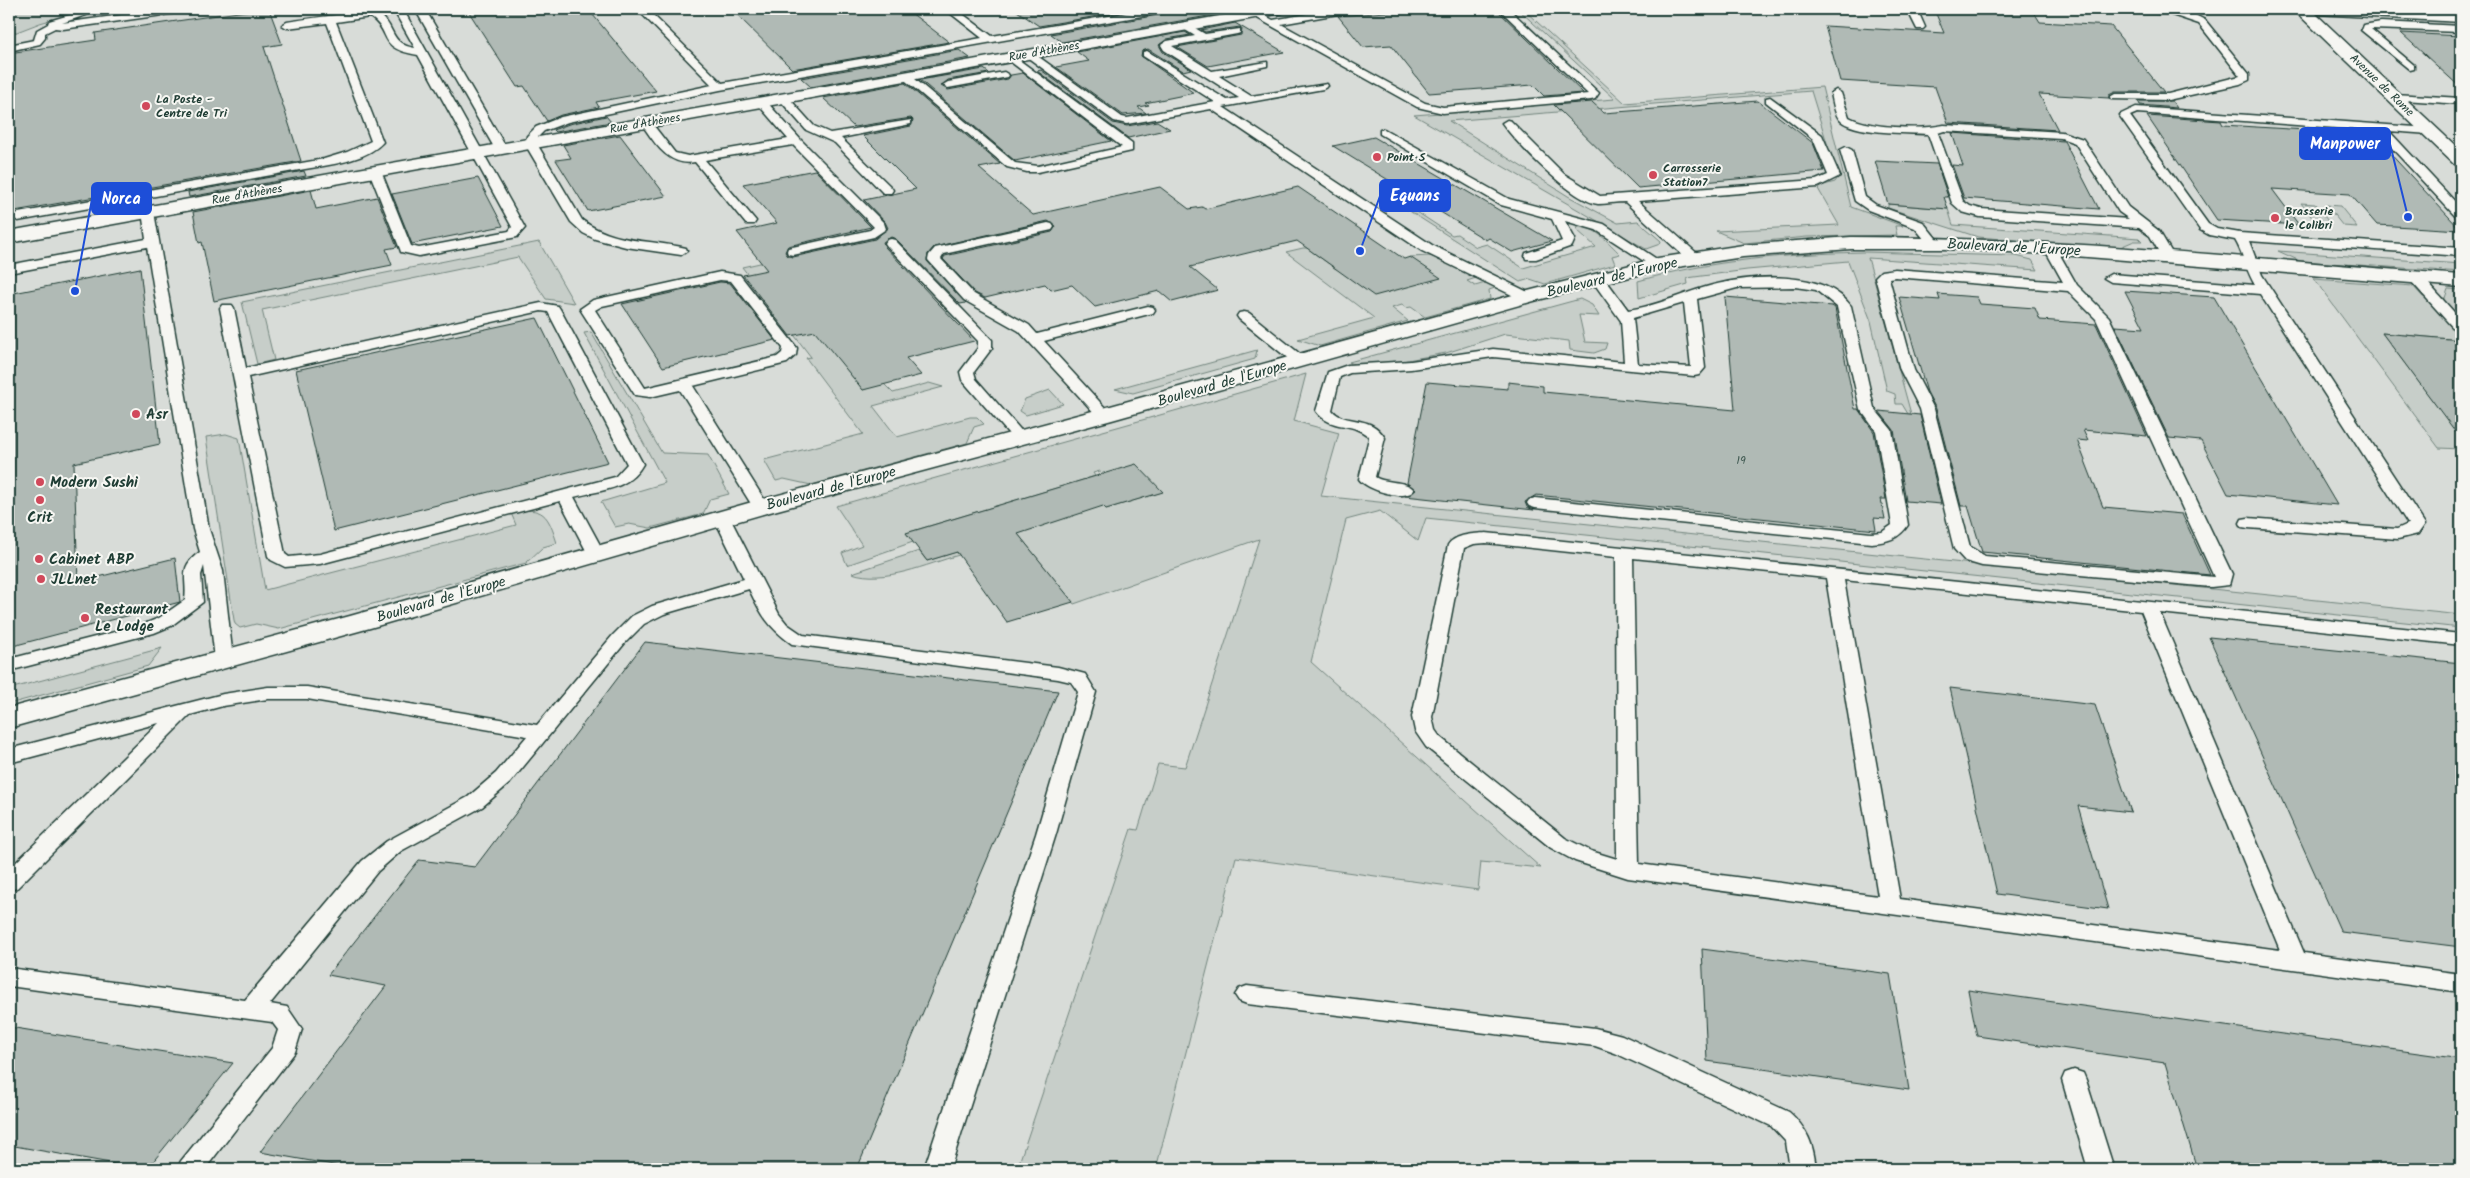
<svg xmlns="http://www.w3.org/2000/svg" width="2470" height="1178" viewBox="0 0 2470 1178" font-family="Kalam,sans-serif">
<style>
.built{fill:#d8dcd8}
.green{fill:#c7cec9;stroke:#73867e}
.building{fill:#b0bab5;stroke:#1f3d34}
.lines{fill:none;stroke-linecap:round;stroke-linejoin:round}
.service-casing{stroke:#1f3d34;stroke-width:3}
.minor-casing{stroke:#1f3d34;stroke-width:3}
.tertiary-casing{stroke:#1f3d34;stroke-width:3}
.path{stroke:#1f3d34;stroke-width:2;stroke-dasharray:0.5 2.5;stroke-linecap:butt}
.service{fill:#f6f6f2;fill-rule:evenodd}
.minor{fill:#f6f6f2;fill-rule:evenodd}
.tertiary{fill:#f6f6f2;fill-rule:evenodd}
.poi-dot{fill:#d1495b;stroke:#f6f6f2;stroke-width:2}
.labels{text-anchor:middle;stroke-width:4;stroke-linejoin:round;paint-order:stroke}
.far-street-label{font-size:12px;fill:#1f3d34;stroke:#f6f6f2}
.far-poi-label{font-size:12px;font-weight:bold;fill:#1f3d34;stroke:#f6f6f2;text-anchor:start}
.number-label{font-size:12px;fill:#435c54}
.street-label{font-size:15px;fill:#1f3d34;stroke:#f6f6f2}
.poi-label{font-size:15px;font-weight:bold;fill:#1f3d34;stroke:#f6f6f2;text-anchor:start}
.leader{fill:none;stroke:#1d4ed8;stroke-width:2}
.callout-dot{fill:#1d4ed8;stroke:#f6f6f2;stroke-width:2}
.callout{fill:#1d4ed8;stroke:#1d4ed8;stroke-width:2}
.callout-label{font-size:16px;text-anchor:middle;font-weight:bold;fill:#fff}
</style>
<rect width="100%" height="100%" fill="#e9ebe7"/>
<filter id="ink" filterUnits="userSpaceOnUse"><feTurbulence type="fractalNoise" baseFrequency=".02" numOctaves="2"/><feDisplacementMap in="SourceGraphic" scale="10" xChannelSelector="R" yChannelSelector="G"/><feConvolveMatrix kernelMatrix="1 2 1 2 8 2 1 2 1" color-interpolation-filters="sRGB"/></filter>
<g filter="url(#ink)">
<polygon class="built" points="89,9 2461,9 2461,1169 9,1169 9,35 40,23"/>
<g class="green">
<polygon points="27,9 89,9 40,23 9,35 9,12"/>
<polygon points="1518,9 1523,9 1625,103 1822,87 1851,207 1903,226 1895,226 1897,235 1807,237 1744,243 1716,231 1839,225 1817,187 1835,182 1840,175 1835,169 1811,91 1449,121 1568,196 1618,223 1638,221 1661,241 1660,244 1646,249 1414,115 1615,99"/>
<path d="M1391 195 1452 235 1457 234 1476 247 1487 244 1523 268 1596 247 1577 230 1578 227C1594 225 1609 243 1620 254L1612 256 1615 264 1545 284 1530 279 1520 282 1386 196Z"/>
<polygon points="2301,203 2315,204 2331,225 2317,224"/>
<polygon points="1888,204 1948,209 1953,225 2139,238 2142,241 2134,241 2118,248 1978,237 1888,208"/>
<polygon points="2326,205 2340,206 2357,227 2343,226"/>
<polygon points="877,237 847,370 863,390 883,383 893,393 929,383 943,387 873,406 897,437 970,417 977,417 984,424 974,427 967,443 811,485 784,479 776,481 764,460 863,434 806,358 811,357 742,267"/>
<polygon points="539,242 574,303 546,299 518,257 262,310 274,360 257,364 242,302"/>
<polygon points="1303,248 1307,248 1336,269 1351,265 1388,292 1410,257 1430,256 1479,277 1467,281 1475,286 1489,282 1498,287 1489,290 1490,299 1425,317 1411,307 1406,308 1402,305 1392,308 1408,321 1320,346 1298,339 1374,318 1286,252"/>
<polygon points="2278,251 2461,264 2461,272 2300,261"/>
<path d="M1864 252 2016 256 2032 260 2038 270 1868 258 1911 414H1908L1902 404H1896L1895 394 1887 391 1871 321 1848 261 1747 270 1687 278 1688 284 1639 298 1638 281C1712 260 1788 254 1864 252Z"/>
<polygon points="2314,279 2413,286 2423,297 2445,298 2448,289 2461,290 2461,340 2382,333 2461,438 2461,449 2439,448"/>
<polygon points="1580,299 1592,305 1599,316 1579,315 1585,342 1607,343 1605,349 1594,353 1570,350 1569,341 1505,334 1446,353 1391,363 1358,366 1349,362"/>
<polygon points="591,332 662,453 708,455 729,494 710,499 703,514 650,528 629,524 615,527 601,502 665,483 584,333"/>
<polygon points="1257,350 1255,359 1133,393 1115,389"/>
<polygon points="1306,374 1294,421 1339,433 1321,496 2461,615 2461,628 1426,518 1418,541 1380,511 1346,520 1311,662 1541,868 1481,862 1478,890 1236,857 1156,1169 1017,1169 1131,829 1138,830 1158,764 1185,767 1259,539 1074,604 1018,534 1097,500 1106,509 1162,492 1100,471 1093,473 1095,476 1080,481 906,533 913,542 847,565 842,553 862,545 836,506"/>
<polygon points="1050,390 1063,404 1026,415 1020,411 1025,399"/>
<path d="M226 434 239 438 265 590 516 525 511 513C544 505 548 515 557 543L543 547 526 563 279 629 256 624 240 628 235 624 234 620 206 437Z"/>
<path d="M919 551 927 561 956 552 959 555C927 564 884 584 852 573Z"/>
<polygon points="162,648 148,666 9,704 9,689"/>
</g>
<g class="building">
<polygon points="259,9 269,9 282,44 264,47 301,161 9,212 9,53 96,40 95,33"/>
<polygon points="467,9 588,9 656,91 596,102 599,107 561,115 547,121 524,86 517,87"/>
<polygon points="731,9 906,9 949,42 792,69"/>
<polygon points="1014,9 1139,9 1039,26"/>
<polygon points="1171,9 1209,9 1219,14 1062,42 1051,34 1164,14"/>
<polygon points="1421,9 1496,9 1583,93 1544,96 1533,85 1429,93 1391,45 1363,47 1338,16"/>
<polygon points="1934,9 2032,9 2040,22 2111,26 2164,92 2115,92 2109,95 2109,98 2039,94 2058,130 1948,123 1935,87 1840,81 1825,26 1944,33"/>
<polygon points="1235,23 1284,52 1208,66 1177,47 1241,35 1242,29 1240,27 1205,32 1201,30"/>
<polygon points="1185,32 1190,35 1167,39 1159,45 1163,52 1191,69 1183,71 1148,49 1142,51 1141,56 1194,93 1145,103 1149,105 1138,107 1146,113 1123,115 1056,67 1089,61 1077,52"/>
<polygon points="2401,33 2461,36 2461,88"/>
<polygon points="959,50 970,58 811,87 801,78"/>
<polygon points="984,69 989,73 948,80 941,86 948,90 1008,79 1011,75 1023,73 1111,141 1015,161 920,80"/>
<polygon points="1041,70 1113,123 1127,126 1157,121 1170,129 1128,138 1037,71"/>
<polygon points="905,83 1000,164 979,168 1033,215 1160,187 1189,209 1202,207 1205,209 1298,187 1404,259 1410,257 1441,278 1374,296 1297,241 1190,267 1218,290 1172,302 1159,291 1095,307 1072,285 1051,290 1045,284 985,298 975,293 943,259 945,256 1052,232 1056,226 1048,221 934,247 928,254 927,261 966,303 960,304 896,239 891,237 883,242 885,247 974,341 906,358 921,375 863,390 815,331 790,336 743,275 767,270 737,232 777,223 743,184 815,170 871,227 788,246 785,252 788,256 793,257 875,239 888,228 885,222 864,200 916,189 863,136 911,126 913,120 911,118 854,127 823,98"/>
<polygon points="1758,101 1813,143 1824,171 1638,188 1554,105 1592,102 1604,113"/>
<polygon points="2138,101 2172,101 2177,108 2140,105"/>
<polygon points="606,116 611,122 555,132 553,130 569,124"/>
<polygon points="2147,116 2221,121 2223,125 2372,134 2461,230 2377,225 2350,194 2272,189 2299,225 2217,220"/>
<polygon points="1952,133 2064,141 2099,209 1964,198 1952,165 1963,166"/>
<polygon points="620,135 666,196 588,211 556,160 571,158 563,145"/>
<polygon points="1374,137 1425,167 1552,241 1512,252 1489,238 1486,240 1333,146"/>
<polygon points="1875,161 1937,164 1948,197 1944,197 1948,209 1888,204"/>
<polygon points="304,171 306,176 189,197 188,192"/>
<polygon points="478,178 503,226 412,244 392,194"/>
<polygon points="311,190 316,209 377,197 397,247 386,249 392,265 214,301 202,242 199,243 193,212"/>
<polygon points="140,268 160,444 74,463 78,582 175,558 180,602 9,647 9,294"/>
<polygon points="720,282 730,283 775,340 663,367 622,304"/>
<polygon points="2125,291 2214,297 2337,505 2228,494 2201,441 2169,438 2115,326 2144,328"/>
<polygon points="1938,294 1977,297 1980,304 2035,308 2040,320 2096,324 2147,436 2083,430 2088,441 2077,440 2103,507 2182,514 2210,575 1982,552 1968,506 1961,506 1936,409 1927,392 1899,297 1940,300"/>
<polygon points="1725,297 1832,306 1835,308 1855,409 1858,409 1874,432 1886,499 1881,499 1885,519 1874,518 1876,530 1536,495 1525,502 1527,507 1534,510 1405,496 1416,490 1407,483 1427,382 1508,389 1508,382 1543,386 1543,392 1735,410"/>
<polygon points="537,318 608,462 334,531 296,370"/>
<polygon points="2382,333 2461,340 2461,439"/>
<polygon points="1879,411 1920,415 1941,504 1906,501 1894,430"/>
<polygon points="1136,464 1163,492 1106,509 1103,506 1018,534 1073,602 1007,622 957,552 927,561 906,533"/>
<polygon points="2209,637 2461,663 2461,947 2341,932"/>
<polygon points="645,642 1058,691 857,1169 356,1169 260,1152 386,986 328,975 419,860 475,867"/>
<polygon points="1950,688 2095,705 2131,812 2078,806 2108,909 1997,894"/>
<polygon points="1702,949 1890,974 1909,1090 1707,1061"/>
<polygon points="1968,990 2461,1059 2461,1169 2197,1169 2165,1063 1977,1036"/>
<polygon points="9,1027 233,1063 147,1169 144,1169 9,1145"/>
</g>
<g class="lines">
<defs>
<g id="service">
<polygon points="90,9 104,9 62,23 166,9 189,9 184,12 63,29 55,28 45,33 45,38 40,44 9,51 9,45 34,40 37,30 48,24 49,21"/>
<path d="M393 9H403L525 228 517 237 419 256 401 252 400 249 369 171 371 169 375 168 381 171 411 246 419 248 509 231 512 227 418 55C375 48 394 33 370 17L336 22 383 142C366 161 329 165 305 169L18 221 12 217 18 213 324 159 347 152 371 141 327 23 287 28 282 25 287 22C302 20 371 8 380 15 396 27 389 44 415 48Z"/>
<polygon points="415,9 425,9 507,149 505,151 501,152 495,149"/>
<path d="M637 9H647L722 83 982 38 945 9H956L992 36 1149 9H1169L1164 12 720 90 568 122 544 131 538 137 537 144 582 220C614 244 649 239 686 248L687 251 681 255 626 247 595 239 583 233 571 222 525 144 527 136 536 127 561 117 712 85Z"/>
<polygon points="1335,9 1354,9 1349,12 1281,24 1425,103 1443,107 1588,94 1499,9 1509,9 1599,93 1595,99 1591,100 1443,113 1417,107 1250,14 1258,12 1273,20"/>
<polygon points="1907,9 1917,9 1925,27 1923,29 1917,29"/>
<polygon points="2104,9 2169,9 2195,15 2205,20 2249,74 2249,80 2240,84 2168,100 2111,99 2110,97 2115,94 2168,94 2240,76 2199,24 2169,14 2109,12"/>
<polygon points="2381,22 2461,26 2461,32 2371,29 2414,65 2414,69 2410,70 2361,30 2363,25"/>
<polygon points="1182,24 1188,24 1205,34 1240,29 1240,33 1237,34 1172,46 1212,71 1267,62 1267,66 1219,76 1251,96 1327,84 1328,86 1323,89 1223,107 1432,245 1532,294 1534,297 1532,300 1522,300 1422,251 1211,109 1127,124 1114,121 1023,54 1032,52 1122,117 1127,118 1215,102 1143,56 1143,52 1147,51 1227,100 1239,98 1164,50 1161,45 1167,41 1195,36 1182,28"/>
<polygon points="1011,54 1132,143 1132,151 1038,172 1027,172 1007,167 900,76 901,74 909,74 1015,163 1038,166 1122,147 1007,59 1007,55"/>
<polygon points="1004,72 1009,75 1008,77 948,88 943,85 948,82"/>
<path d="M1836 90 1841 93 1849 117C1869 128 1921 130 1944 125L2062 132 2083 139 2128 207 2159 231 2175 258 2169 262 2164 261 2150 236 2139 228 1980 217 1962 212 1952 203 1928 134C1908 133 1851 134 1839 119 1834 112 1833 102 1831 93ZM1944 131 2061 138 2075 143 2119 212 2129 219 1981 209 1970 206 1963 201 1938 133Z"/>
<polygon points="2394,94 2461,98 2461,104 2390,99 2389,97"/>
<polygon points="783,95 787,96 814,126 830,133 911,120 911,124 841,138 891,187 893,190 891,193 883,193 835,143 806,130 778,98"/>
<path d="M1770 97 1822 135 1840 176 1818 187 1638 201 1699 255 1700 258 1694 262 1689 261 1625 202C1616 202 1606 204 1598 204 1572 201 1517 144 1502 123L1507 120 1511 121 1564 174 1600 196 1816 180 1828 175 1813 139 1766 102V98Z"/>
<path d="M761 99 765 100 800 139 884 223 886 229 874 237 793 255 788 254 787 251 788 248 870 230 874 227 793 145 705 160 756 221 754 224H746L695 162C668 167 654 142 641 123L646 120 650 121 675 153 688 156 788 139 756 102Z"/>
<path d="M2136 107 2429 128 2435 131 2429 134 2389 131 2461 208V219L2457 218 2376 131 2137 113 2130 116 2208 224 2217 229 2240 233 2461 248V256L2249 241 2262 275 2425 524 2418 534 2398 539 2248 528 2242 527 2240 523 2242 519 2248 518 2397 529 2408 524 2260 294 2111 282 2104 278 2111 274 2255 285C2246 271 2244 255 2235 240L2209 235 2200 230 2119 115Z"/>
<polygon points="1384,129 1509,199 1604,224 1664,264 1663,267 1653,267 1596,230 1565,221 1575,239 1572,246 1536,259 1526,259 1525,256 1526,253 1562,241 1552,219 1501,205 1380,134 1380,130"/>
<polygon points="1846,147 1852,150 1865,197 1876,205 1923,222 1940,243 1938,246 1930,246 1915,228 1868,210 1855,201 1840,150"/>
<path d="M148 208 154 212 209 529 223 571 233 659 231 663H217L215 659 204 566 201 575 203 602 171 626 154 633 9 671V659L142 625 159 618 185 600C188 578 177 568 200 552L193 529 147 247 9 273V265L146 239 142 212Z"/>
<polygon points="1048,223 1052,224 1054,227 1052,230 944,254 941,259 974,294 1029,325 1037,334 1148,306 1153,307 1155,310 1153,313 1044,341 1109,412 1112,415 1109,418 1099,418 1019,331 964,300 928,260 929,255 935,248"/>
<polygon points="891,239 895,240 992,340 992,348 974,372 976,379 1025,435 1028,438 1025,441 1015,441 962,380 960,372 978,348 978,341 887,246 885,243 887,240"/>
<path d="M2050 244 2056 248 2077 285 2109 317 2232 574 2229 585 2211 587 1982 566 1965 561 1954 549 1920 409 1900 370 1875 277 1881 271 1895 269 2063 282 2044 248ZM1895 277 2068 291 2096 319 2214 577 1985 556 1970 547 1934 409 1914 370 1889 278Z"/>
<path d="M720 272 740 275 797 348 796 355 787 363 693 386 769 507 767 510H755L753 507 680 390 650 397 635 395 580 309 593 300ZM720 280 731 281 783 348 782 353 777 357 645 388 595 310 602 306Z"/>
<polygon points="2415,273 2420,274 2461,320 2461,331 2455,330 2410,280 2408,277"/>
<path d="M1598 275 1603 276 1628 310C1658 306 1685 292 1713 285 1752 275 1825 269 1851 306L1874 408 1892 430 1908 525C1899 539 1887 542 1871 543L1535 508 1529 506 1527 503 1529 500 1535 498 1871 533 1882 532 1892 525 1876 431 1860 409 1837 307 1816 290 1795 287 1737 288 1697 299 1705 368 1699 375 1694 376 1493 357 1411 369 1350 373 1340 377 1332 410C1345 426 1370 413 1385 438L1375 477C1386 484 1407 480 1414 490 1406 502 1367 490 1359 479L1369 438 1368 436C1351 421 1331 431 1316 411L1328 372 1348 365 1411 361 1493 349 1624 362 1621 321 1591 279ZM1684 303 1691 367 1638 364 1633 318Z"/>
<path d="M541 303 558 306 560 309 643 464C629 490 601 490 574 497L605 554 602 558H590L560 501 320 564 285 567 271 560 268 556 220 308 222 305H232L234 308 246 368ZM541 311 548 312 627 464 615 477 320 554 289 557 285 554 248 377Z"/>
<polygon points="1244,312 1249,313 1305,358 1307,361 1305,364 1295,364 1239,319 1237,316 1239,313"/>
<path d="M722 513 728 514 730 518 779 614 787 624 803 635 1058 667 1085 674 1096 692 1056 834 950 1169H924L1036 834 1078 692 1071 682 1058 679 792 644C769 628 761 614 749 589L664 614 644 624 625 643 510 783 482 807 401 851 378 871 270 1004 287 1007 302 1029 295 1052 205 1169H177L181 1161 272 1048 278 1030 272 1022 9 986V968L245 1000 362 861 387 841 468 797 496 773 527 736 307 699H268L223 706 190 715 17 888 9 890V869L159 723 9 763V749L223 694 268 687H307L537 725 613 635 632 616 652 606 744 579 714 518 716 514Z"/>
<path d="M1486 533 2461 634V645L2160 613 2304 953 2461 974V992L1628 878 1575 861 1551 848 1426 747 1415 731 1412 717 1448 545C1455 534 1474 534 1486 533ZM1486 543 1616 557 1617 859 1591 851 1565 838 1440 737 1435 730 1432 717 1464 548 1474 544ZM1633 558 1826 578 1878 896 1639 864ZM1844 580 2141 611 2280 950 1900 899Z"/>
<path d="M1247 986 1595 1028 1622 1035 1789 1112C1807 1128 1814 1145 1816 1169H1790L1786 1142 1771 1126 1615 1053 1595 1046 1247 1004 1239 1001 1235 995 1239 989Z"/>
<polygon points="2074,1070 2083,1073 2086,1080 2114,1169 2088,1169 2062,1080 2065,1073"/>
</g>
<g id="minor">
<polygon points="1259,9 1289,9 1282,13 9,243 9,231"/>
<polygon points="2293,9 2375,9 2461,14 2461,22 2316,14 2461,151 2461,166 2455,165"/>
</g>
<path id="tertiary" d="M1851 237C2055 237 2258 259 2461 275V287L2050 254 1945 249H1851L1743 257 1658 270 1534 301 1112 420 770 512 370 628 9 728V708L350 616 752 502 1096 410 1520 293 1658 258 1743 245Z"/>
</defs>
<use href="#service" class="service-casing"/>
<use href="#minor" class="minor-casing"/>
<use href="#tertiary" class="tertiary-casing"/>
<polyline class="path" points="2231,9 2275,13"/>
<use href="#service" class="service"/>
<use href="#minor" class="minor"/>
<use href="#tertiary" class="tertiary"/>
</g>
</g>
<g class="poi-dot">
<circle cx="146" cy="106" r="5"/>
<circle cx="1377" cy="157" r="5"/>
<circle cx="1653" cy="175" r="5"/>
<circle cx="2275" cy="218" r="5"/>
<circle cx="136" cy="414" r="5"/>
<circle cx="40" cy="482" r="5"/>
<circle cx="40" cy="500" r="5"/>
<circle cx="39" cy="559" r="5"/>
<circle cx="41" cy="579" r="5"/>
<circle cx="85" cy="618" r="5"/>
</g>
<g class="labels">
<g class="far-street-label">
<text transform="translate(1044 51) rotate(-10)" y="4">Rue d'Athènes</text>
<text transform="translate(2382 85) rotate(44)" y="4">Avenue de Rome</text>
<text transform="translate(645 123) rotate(-10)" y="4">Rue d'Athènes</text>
<text transform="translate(247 194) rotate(-10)" y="4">Rue d'Athènes</text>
</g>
<g class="far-poi-label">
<text x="156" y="103">La Poste -<tspan x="156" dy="14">Centre de Tri</tspan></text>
<text x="1387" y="161">Point S</text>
<text x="1663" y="172">Carrosserie<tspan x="1663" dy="14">Station7</tspan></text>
<text x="2285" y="215">Brasserie<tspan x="2285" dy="14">le Colibri</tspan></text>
</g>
<g class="number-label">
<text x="1741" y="464">19</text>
</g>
<g class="street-label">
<text transform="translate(2014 247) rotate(3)" y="5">Boulevard de l'Europe</text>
<text transform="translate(1612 277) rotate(-13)" y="5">Boulevard de l'Europe</text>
<text transform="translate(1222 383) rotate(-16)" y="5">Boulevard de l'Europe</text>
<text transform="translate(831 488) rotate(-15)" y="5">Boulevard de l'Europe</text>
<text transform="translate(441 599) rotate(-16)" y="5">Boulevard de l'Europe</text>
</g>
<g class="poi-label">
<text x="146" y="419">Asr</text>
<text x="50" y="487">Modern Sushi</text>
<text x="40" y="522" text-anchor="middle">Crit</text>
<text x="49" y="564">Cabinet ABP</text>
<text x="51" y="584">JLLnet</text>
<text x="95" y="614">Restaurant<tspan x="95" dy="17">Le Lodge</tspan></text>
</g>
</g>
<path class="leader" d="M2408 217L2390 144M1360 251L1380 196M75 291L92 199"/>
<g class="callout-dot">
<circle cx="2408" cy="217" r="5"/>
<circle cx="1360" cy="251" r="5"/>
<circle cx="75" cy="291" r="5"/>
</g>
<g class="callout">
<rect x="2300" y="128" width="90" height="31" rx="5"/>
<rect x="1380" y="180" width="70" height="31" rx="5"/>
<rect x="92" y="183" width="59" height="31" rx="5"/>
</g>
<g class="callout-label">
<text x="2345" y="149">Manpower</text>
<text x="1415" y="201">Equans</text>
<text x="121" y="204">Norca</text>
</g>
<rect width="2470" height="1178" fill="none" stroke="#f6f6f2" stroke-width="30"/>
<rect x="15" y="15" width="2440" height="1148" fill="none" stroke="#1f3d34" stroke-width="2" filter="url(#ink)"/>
</svg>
